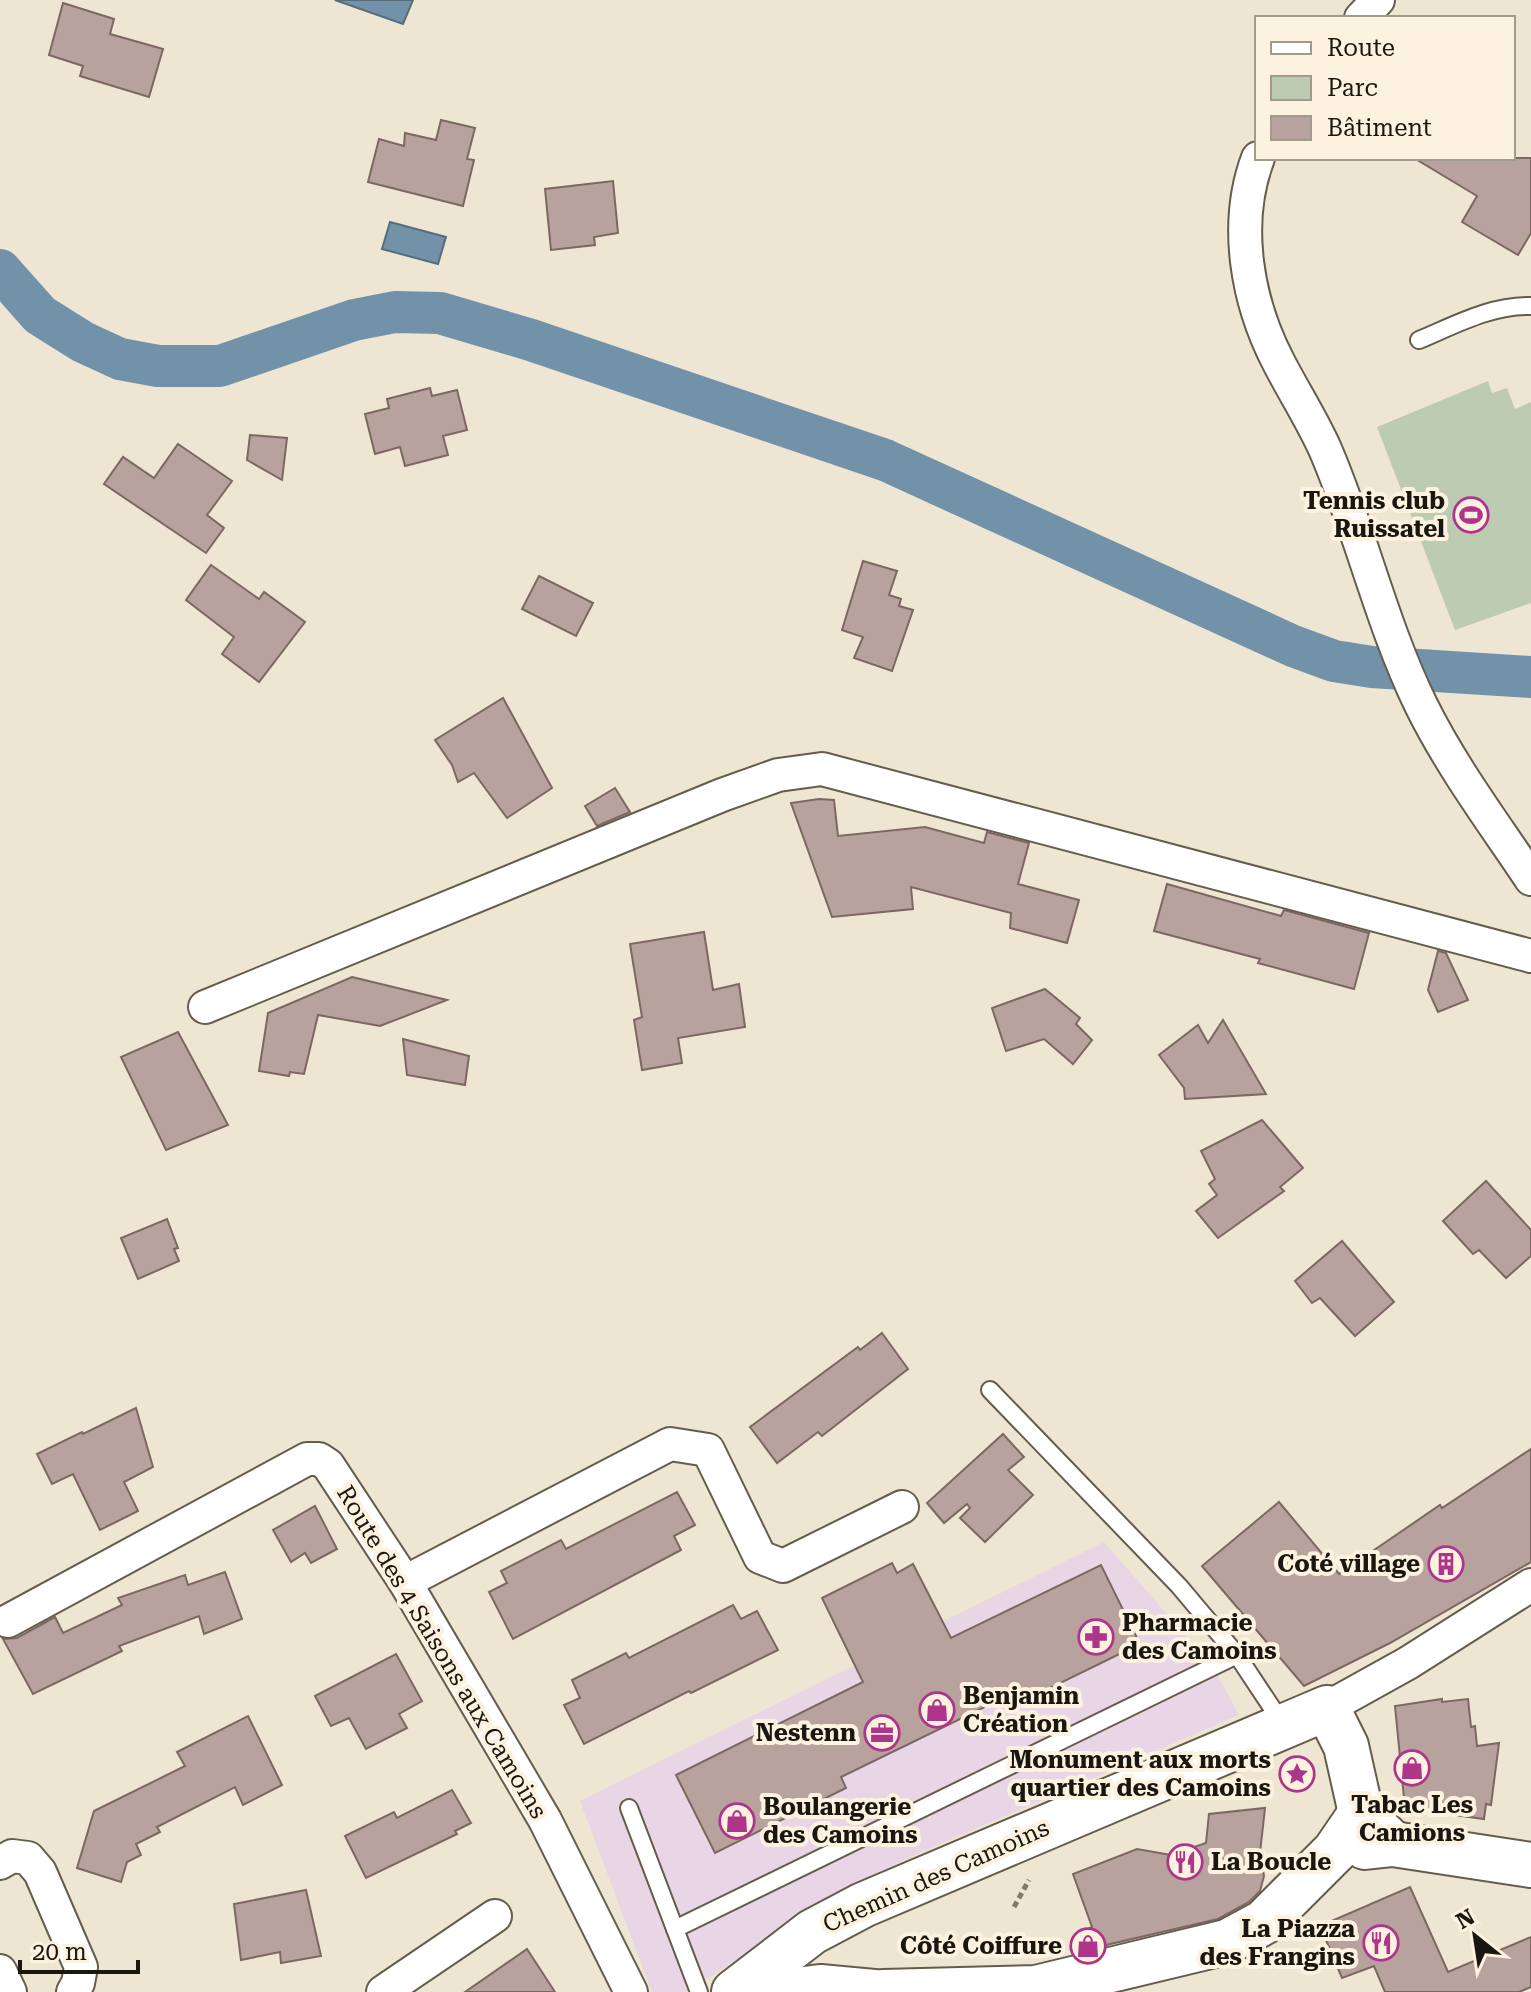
<svg xmlns="http://www.w3.org/2000/svg" width="1531" height="1992" viewBox="0 0 1531 1992" font-family="'Roboto Serif',serif">
<style>
.commercial{fill:#e8d5e6}
.green{fill:#bdcbb2}
.water{fill:#7292aa;stroke:#586d7c;stroke-width:2}
.lines{fill:none;stroke-linecap:round;stroke-linejoin:round}
.canal{stroke:#7292aa;stroke-width:42}
.building{fill:#b8a29d;stroke:#7c6762;stroke-width:2}
.lane-casing{stroke:#655d4c;stroke-width:20}
.street-casing{stroke:#655d4c;stroke-width:36}
.secondary-casing{stroke:#655d4c;stroke-width:48}
.path{stroke:#807a6d;stroke-width:5;stroke-dasharray:6 4;stroke-linecap:butt}
.lane{stroke:#fff;stroke-width:16}
.street{stroke:#fff;stroke-width:32}
.secondary{stroke:#fff;stroke-width:44}
.labels{text-anchor:middle;stroke-width:8;stroke-linejoin:round;paint-order:stroke}
.poi-label{font-size:24px;font-weight:bold;fill:#1a1710;stroke:#fcf2df;text-anchor:end}
.street-label{font-size:24px;fill:#1a1710;stroke:#fcf2df}
</style>
<rect width="100%" height="100%" fill="#eee5d2"/>
<polygon class="commercial" points="1104,1542 1213,1667 1239,1715 906,1859 857,1883 686,1992 652,1992 580,1801"/>
<polygon class="green" points="1488,381 1492,393 1507,388 1515,409 1531,402 1531,603 1455,630 1377,427"/>
<g class="water">
<polygon points="335,0 413,0 403,24"/>
<polygon points="390,222 446,237 438,264 382,249"/>
</g>
<g class="lines">
<polyline class="canal" points="0,270 40,315 83,342 120,359 158,366 220,366 354,320 395,312 440,313 531,340 885,460 1293,646 1334,661 1372,667 1531,677"/>
</g>
<g class="building">
<polygon points="63,3 114,19 110,34 163,49 149,97 80,76 83,66 49,55"/>
<polygon points="441,120 475,128 467,159 474,160 463,206 368,182 379,139 404,146 405,133 436,140"/>
<polygon points="1414,158 1531,158 1531,233 1518,255 1462,222 1477,196"/>
<polygon points="613,181 618,233 594,237 595,245 551,250 545,189"/>
<polygon points="430,388 432,396 457,390 467,430 443,436 448,455 405,466 400,447 375,454 365,414 389,408 387,399"/>
<polygon points="250,435 287,438 282,480 247,460"/>
<polygon points="178,444 232,481 207,515 224,528 206,553 104,484 123,457 154,478"/>
<polygon points="863,561 897,571 889,595 901,599 899,606 913,610 892,671 854,658 863,637 842,630"/>
<polygon points="211,565 259,599 264,592 305,622 259,682 222,654 234,637 186,600"/>
<polygon points="539,576 593,603 576,636 522,609"/>
<polygon points="503,698 552,788 507,818 474,773 458,782 452,765 435,740"/>
<polygon points="615,788 630,812 597,826 585,806"/>
<polygon points="819,799 834,800 838,836 925,827 984,843 987,832 1029,843 1018,884 1079,900 1067,943 1010,928 1011,913 911,887 913,909 832,917 791,803"/>
<polygon points="1167,884 1281,916 1284,910 1369,933 1354,989 1258,963 1260,959 1154,931"/>
<polygon points="704,932 713,990 739,984 745,1027 678,1038 682,1063 642,1070 634,1020 642,1017 630,944"/>
<polygon points="1438,951 1446,953 1468,1000 1438,1012 1428,990"/>
<polygon points="352,977 447,1000 380,1026 318,1015 304,1074 290,1072 289,1076 259,1071 268,1013"/>
<polygon points="1045,989 1080,1018 1076,1024 1092,1040 1073,1064 1044,1039 1006,1051 992,1008"/>
<polygon points="1223,1020 1266,1094 1185,1099 1184,1088 1159,1055 1198,1025 1208,1043"/>
<polygon points="178,1032 228,1125 166,1150 121,1057"/>
<polygon points="403,1039 469,1056 465,1085 407,1075"/>
<polygon points="1262,1120 1303,1168 1280,1187 1284,1191 1218,1238 1196,1211 1217,1195 1209,1184 1215,1179 1201,1151"/>
<polygon points="1486,1181 1531,1230 1531,1256 1506,1278 1479,1250 1473,1254 1443,1221"/>
<polygon points="167,1219 178,1248 174,1249 179,1261 138,1279 121,1238"/>
<polygon points="1342,1241 1394,1302 1355,1336 1320,1298 1312,1303 1295,1281"/>
<polygon points="882,1333 908,1369 822,1436 818,1432 777,1463 750,1427 858,1347 860,1350"/>
<polygon points="136,1408 153,1467 124,1482 138,1511 100,1530 73,1474 52,1484 37,1454 82,1432 83,1434"/>
<polygon points="1003,1434 1024,1457 1008,1470 1033,1495 985,1542 960,1518 970,1508 967,1504 944,1523 927,1503"/>
<polygon points="1531,1449 1531,1562 1390,1643 1304,1686 1202,1566 1279,1502 1339,1574 1440,1505 1442,1508"/>
<polygon points="677,1492 695,1525 674,1536 681,1550 513,1639 489,1592 507,1583 501,1571 561,1540 566,1549"/>
<polygon points="315,1506 337,1549 311,1563 305,1553 291,1562 273,1530"/>
<polygon points="892,1563 897,1573 913,1564 951,1638 1101,1565 1140,1644 1009,1708 1003,1698 841,1777 846,1788 715,1853 676,1775 863,1682 822,1598"/>
<polygon points="225,1572 242,1619 204,1634 199,1616 119,1646 122,1651 33,1694 3,1639 17,1638 55,1617 63,1633 122,1605 118,1598 185,1575 188,1585"/>
<polygon points="733,1605 741,1619 757,1611 778,1650 691,1693 689,1691 584,1744 564,1705 580,1698 572,1680 626,1653 629,1658"/>
<polygon points="396,1654 422,1701 399,1714 407,1728 366,1749 349,1718 331,1726 315,1696"/>
<polygon points="1442,1699 1442,1702 1468,1699 1471,1727 1475,1726 1477,1746 1499,1743 1491,1805 1486,1804 1484,1819 1405,1808 1395,1706"/>
<polygon points="248,1716 282,1785 243,1805 235,1787 157,1827 160,1832 136,1844 141,1855 127,1862 121,1882 77,1868 94,1811 185,1766 177,1752"/>
<polygon points="452,1790 471,1823 455,1831 457,1834 366,1878 345,1836 394,1812 397,1818"/>
<polygon points="1265,1808 1260,1853 1264,1876 1260,1891 1249,1902 1218,1919 1093,1948 1086,1930 1092,1927 1073,1874 1137,1849 1171,1855 1206,1843 1209,1814"/>
<polygon points="1410,1887 1448,1972 1531,1937 1531,1987 1519,1992 1385,1992 1374,1966 1342,1978 1320,1926"/>
<polygon points="306,1890 321,1956 281,1963 280,1952 241,1960 234,1904"/>
<polygon points="527,1949 555,1992 465,1992"/>
</g>
<g class="lines">
<defs>
<g id="lane">
<path d="M1419 340C1455 325 1491 305 1531 306"/>
<polyline points="990,1390 1179,1586 1237,1655 1284,1726"/>
<polyline points="629,1808 675,1929"/>
<polyline points="699,1992 675,1929 1237,1655"/>
</g>
<g id="street">
<polyline points="1361,18 1378,0"/>
<path d="M1258 158C1233 224 1247 302 1279 363 1294 392 1312 420 1325 449 1361 532 1381 623 1421 705 1451 766 1493 822 1531 879"/>
<polyline points="205,1007 722,795 778,775 822,769 1531,956"/>
<polyline points="405,1582 670,1444 708,1450 760,1557 783,1566 902,1507"/>
<polyline points="8,1621 307,1459 319,1459 328,1465 405,1582 545,1820 631,1992"/>
<polyline points="1327,1708 1408,1663 1531,1585"/>
<polyline points="0,1863 12,1856 28,1858 40,1872 81,1967 78,1983 73,1992"/>
<polyline points="0,1971 10,1992"/>
<polyline points="383,1992 495,1916"/>
</g>
<g id="secondary">
<polyline points="1365,1847 1393,1844 1531,1865"/>
<polyline points="734,1992 812,1932 863,1905 1327,1708 1346,1746 1361,1813 1393,1844"/>
<polyline points="782,1992 820,1987 874,1992"/>
<polyline points="883,1992 1036,1988 1227,1942 1264,1922 1335,1851 1361,1813"/>
</g>
</defs>
<use href="#lane" class="lane-casing"/>
<use href="#street" class="street-casing"/>
<use href="#secondary" class="secondary-casing"/>
<polyline class="path" points="1014,1907 1029,1880"/>
<use href="#lane" class="lane"/>
<use href="#street" class="street"/>
<use href="#secondary" class="secondary"/>
</g>
<defs>
<symbol id="stadium-ring" viewBox="-11 -11 22 22"><circle r="9.5" fill="#fcf2df" stroke="#ae358a" stroke-width="1.5"/><path d="M0-5a6.5 5 0 1 0 0 10a6.5 5 0 1 0 0-10ZM-3.5-1.8h7v3.6h-7Z" fill="#ae358a"/></symbol>
<symbol id="building-ring" viewBox="-11 -11 22 22"><circle r="9.5" fill="#fcf2df" stroke="#ae358a" stroke-width="1.5"/><path d="M-4-6H4V6H1V3H-1V6H-4ZM-2.5-4.3h1.7v1.8h-1.7ZM.8-4.3h1.7v1.8H.8ZM-2.5-1h1.7V.8h-1.7ZM.8-1h1.7V.8H.8Z" fill="#ae358a"/></symbol>
<symbol id="pharmacy-ring" viewBox="-11 -11 22 22"><circle r="9.5" fill="#fcf2df" stroke="#ae358a" stroke-width="1.5"/><path d="M-2-6h4v4h4v4h-4v4h-4v-4h-4v-4h4Z" fill="#ae358a"/></symbol>
<symbol id="shop-ring" viewBox="-11 -11 22 22"><circle r="9.5" fill="#fcf2df" stroke="#ae358a" stroke-width="1.5"/><path d="M-5-2.5h2.3a2.7 3.5 0 0 1 5.4 0H5L5.5 6h-11ZM-1.5-2.5h3a1.5 2.3 0 0 0-3 0Z" fill="#ae358a"/></symbol>
<symbol id="office-ring" viewBox="-11 -11 22 22"><circle r="9.5" fill="#fcf2df" stroke="#ae358a" stroke-width="1.5"/><path d="M-6-3h4V-5.5h4V-3h4V5H-6ZM-1-4.5V-3h2v-1.5ZM-6 0V1H6V0Z" fill="#ae358a"/></symbol>
<symbol id="sight-ring" viewBox="-11 -11 22 22"><circle r="9.5" fill="#fcf2df" stroke="#ae358a" stroke-width="1.5"/><path d="M0-6L1.8-2.2L6-1.7L2.9 1.2L3.7 5.4L0 3.3L-3.7 5.4L-2.9 1.2L-6-1.7L-1.8-2.2Z" fill="#ae358a"/></symbol>
<symbol id="restaurant-ring" viewBox="-11 -11 22 22"><circle r="9.5" fill="#fcf2df" stroke="#ae358a" stroke-width="1.5"/><path d="M-5-6h1v4h1v-4h1v4h1v-4h1v5L-1.5 .5V6h-2V.5L-5-1ZM5-6V6H3V1.5H1.5Q1.5-4 5-6Z" fill="#ae358a"/></symbol>
</defs>
<g fill-rule="evenodd">
<use href="#stadium-ring" x="1451" y="495" width="40" height="40"/>
<use href="#building-ring" x="1426" y="1544" width="40" height="40"/>
<use href="#pharmacy-ring" x="1076" y="1617" width="40" height="40"/>
<use href="#shop-ring" x="917" y="1690" width="40" height="40"/>
<use href="#office-ring" x="862" y="1713" width="40" height="40"/>
<use href="#shop-ring" x="1392" y="1748" width="40" height="40"/>
<use href="#sight-ring" x="1277" y="1754" width="40" height="40"/>
<use href="#shop-ring" x="717" y="1801" width="40" height="40"/>
<use href="#restaurant-ring" x="1165" y="1842" width="40" height="40"/>
<use href="#restaurant-ring" x="1361" y="1923" width="40" height="40"/>
<use href="#shop-ring" x="1068" y="1926" width="40" height="40"/>
</g>
<g class="labels">
<g class="poi-label">
<text x="1445" y="509">Tennis club<tspan x="1445" dy="28">Ruissatel</tspan></text>
<text x="1420" y="1572">Coté village</text>
<text x="1122" y="1631" text-anchor="start">Pharmacie<tspan x="1122" dy="28">des Camoins</tspan></text>
<text x="963" y="1704" text-anchor="start">Benjamin<tspan x="963" dy="28">Création</tspan></text>
<text x="856" y="1741">Nestenn</text>
<text x="1271" y="1768">Monument aux morts<tspan x="1271" dy="28">quartier des Camoins</tspan></text>
<text x="1412" y="1813" text-anchor="middle">Tabac Les<tspan x="1412" dy="28">Camions</tspan></text>
<text x="763" y="1815" text-anchor="start">Boulangerie<tspan x="763" dy="28">des Camoins</tspan></text>
<text x="1211" y="1870" text-anchor="start">La Boucle</text>
<text x="1355" y="1937">La Piazza<tspan x="1355" dy="28">des Frangins</tspan></text>
<text x="1062" y="1954">Côté Coiffure</text>
</g>
<g class="street-label">
<text transform="translate(442 1652) rotate(59)" y="8">Route des 4 Saisons aux Camoins</text>
<text transform="translate(936 1876) rotate(-24)" y="8">Chemin des Camoins</text>
</g>
</g>
<rect x="1255" y="16" width="260" height="144" fill="#fcf2df" stroke="#a29a8c" stroke-width="2"/>
<rect x="1271" y="42" width="40" height="12" fill="#ffffff" stroke="#a29a8c" stroke-width="2"/>
<text x="1327" y="56" font-size="24" fill="#1a1710">Route</text>
<rect x="1271" y="76" width="40" height="24" fill="#bdcbb2" stroke="#a29a8c" stroke-width="2"/>
<text x="1327" y="96" font-size="24" fill="#1a1710">Parc</text>
<rect x="1271" y="116" width="40" height="24" fill="#b8a29d" stroke="#a29a8c" stroke-width="2"/>
<text x="1327" y="136" font-size="24" fill="#1a1710">Bâtiment</text>
<g transform="translate(1475 1936) rotate(330)" stroke="#fcf2df" stroke-width="6" paint-order="stroke">
<path d="M0-6L14 30L0 20L-14 30Z" fill="#1a1710"/>
<text y="-12" font-size="22" font-weight="bold" text-anchor="middle" fill="#1a1710">N</text>
</g>
<path d="M20 1960v12h118v-12" fill="none" stroke="#1a1710" stroke-width="4"/>
<text x="32" y="1960" font-size="24" fill="#1a1710" stroke="#fcf2df" stroke-width="6" paint-order="stroke">20 m</text>
</svg>
